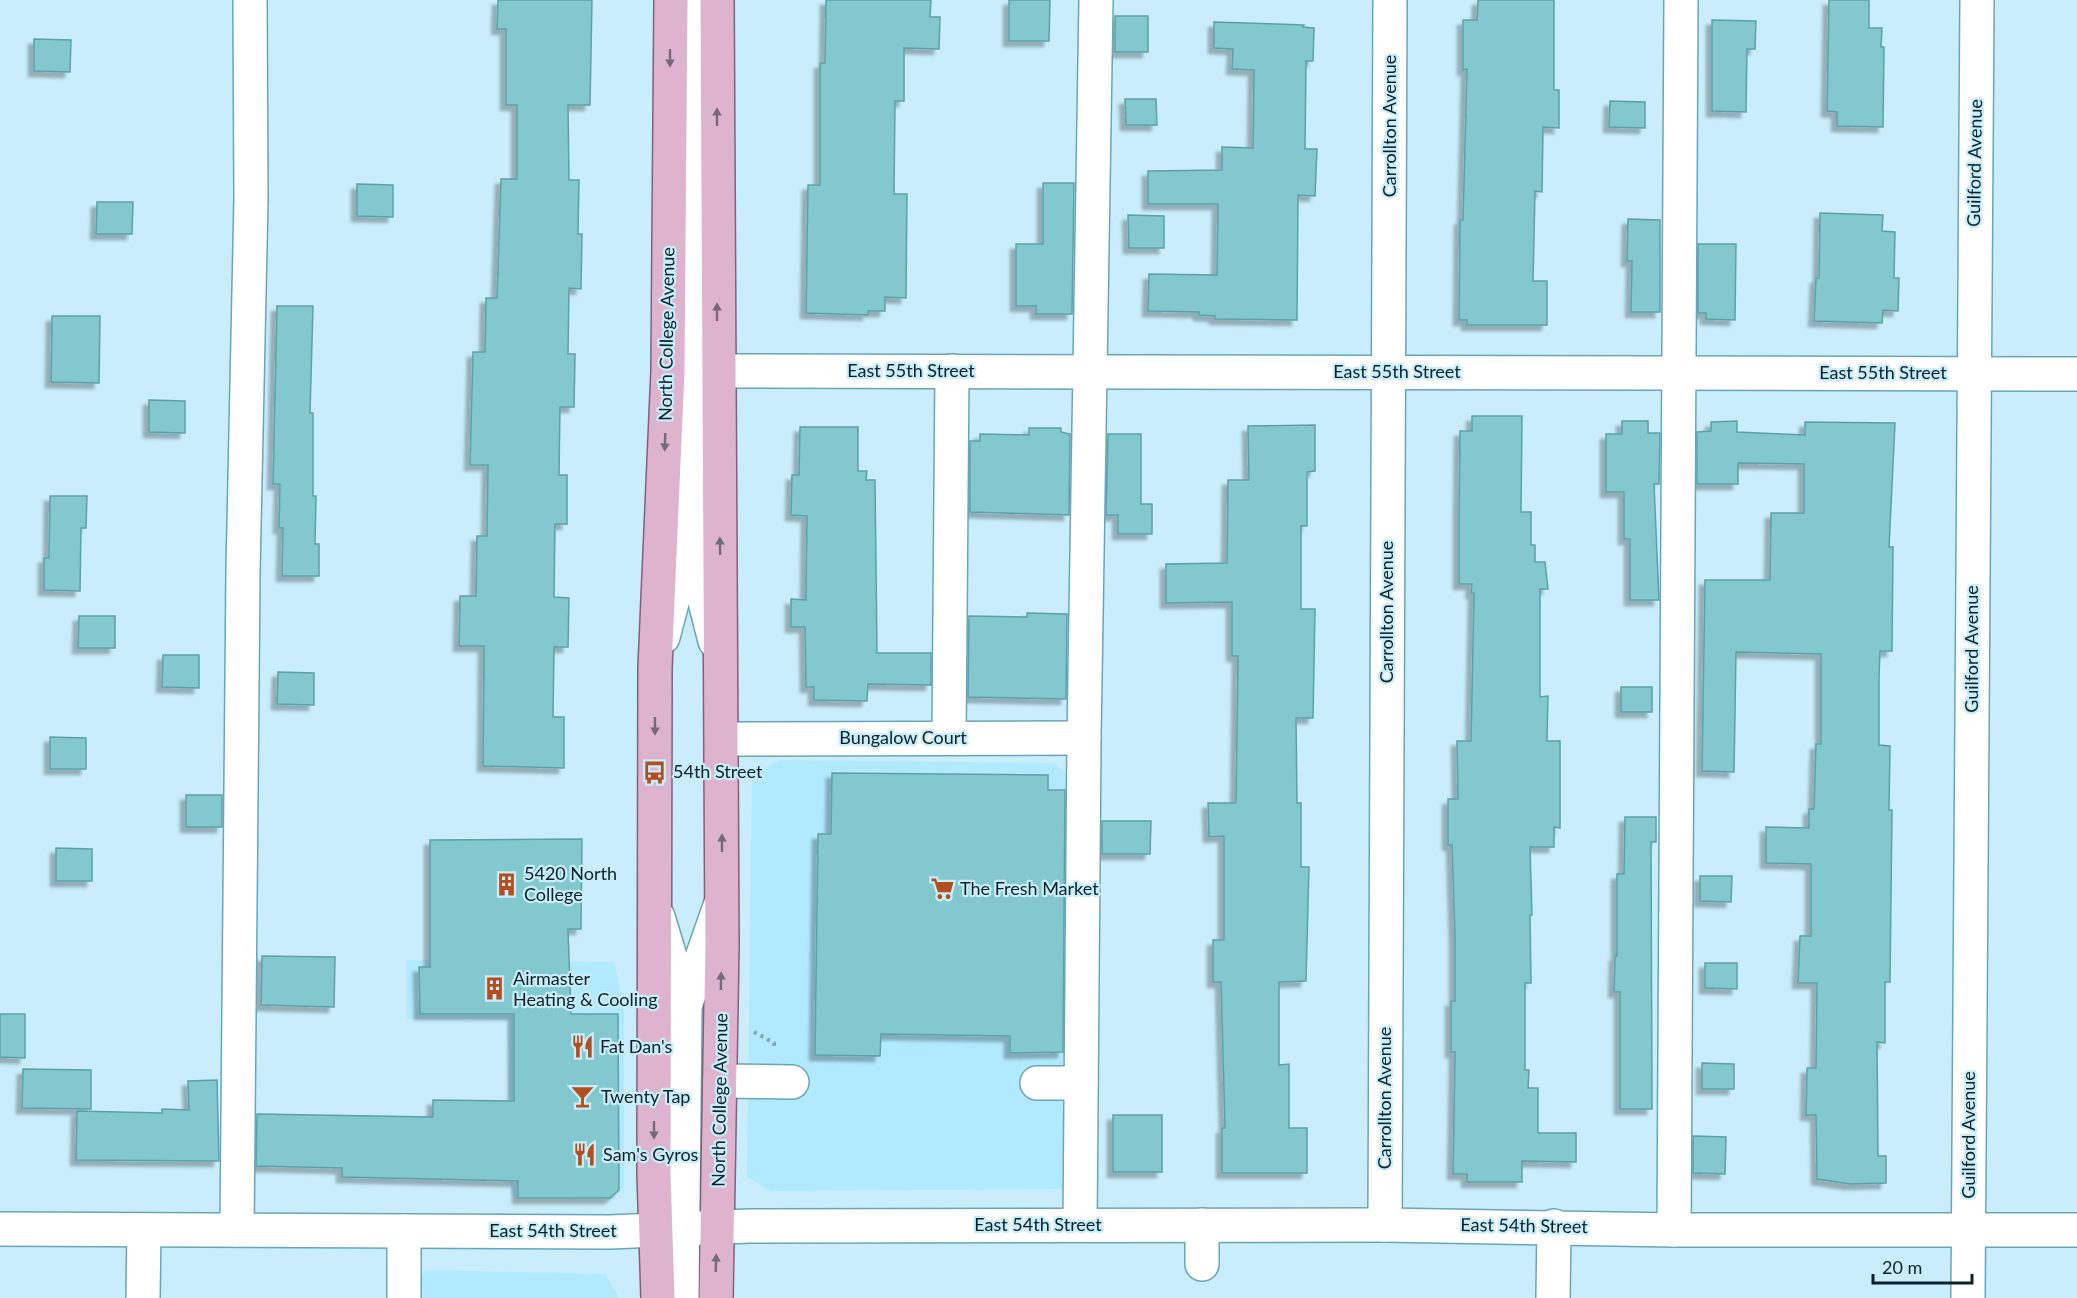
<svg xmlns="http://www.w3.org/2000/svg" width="2077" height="1298" viewBox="0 0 2077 1298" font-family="Lato,sans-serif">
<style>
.built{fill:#b1e9fe}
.building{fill:#83c8ce;stroke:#5da1a7;stroke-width:1.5;filter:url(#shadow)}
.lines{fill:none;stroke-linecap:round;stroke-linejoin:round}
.minor-casing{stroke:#69a5ba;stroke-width:36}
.major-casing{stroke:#855f7e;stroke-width:36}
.path{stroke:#83a4af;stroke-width:4;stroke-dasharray:3 4.5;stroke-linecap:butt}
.minor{stroke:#fff;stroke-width:33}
.major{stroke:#deb3cd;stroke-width:33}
.oneway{fill:#736a7c}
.labels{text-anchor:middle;stroke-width:4.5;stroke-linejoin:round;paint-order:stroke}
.street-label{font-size:18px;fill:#08222a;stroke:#c9edfa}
.poi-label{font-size:18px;fill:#08222a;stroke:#c9edfa;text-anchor:start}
</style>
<defs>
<filter id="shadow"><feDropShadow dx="-5.5" dy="5.5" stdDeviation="1.5" flood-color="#0004"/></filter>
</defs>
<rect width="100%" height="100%" fill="#c9edfa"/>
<g class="built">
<polygon points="780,760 1055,763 1076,786 1069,1189 771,1191 747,1177 752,776"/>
<polygon points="407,960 614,962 624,1008 624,1188 614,1198 516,1199 510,1194 507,1020 407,1019"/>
<polygon points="425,1270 605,1274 619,1298 414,1298"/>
</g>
<g class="building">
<polygon points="498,0 592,0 590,105 568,105 569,180 579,180 578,234 582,234 581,289 569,288 568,354 575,354 574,407 560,407 559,475 567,475 567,524 555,524 554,597 569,598 568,647 554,647 553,717 564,717 564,768 483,766 484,646 459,646 460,596 476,596 477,536 487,536 488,465 470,465 473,352 485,352 486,298 497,298 501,179 517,179 517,105 506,105 506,29 497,29"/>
<polygon points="826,0 931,0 930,17 940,17 939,49 904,48 904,101 895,101 894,194 907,194 906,298 885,297 885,311 868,311 868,315 806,313 808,185 820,185 820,63 825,63"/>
<polygon points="1009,0 1050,0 1049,41 1009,41"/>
<polygon points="1478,0 1554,0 1554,90 1559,90 1559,128 1543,127 1542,192 1535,191 1533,281 1547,281 1547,325 1467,325 1467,320 1459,320 1460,220 1463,220 1467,69 1463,70 1463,20 1477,20"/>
<polygon points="1829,0 1869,0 1869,28 1882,28 1881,47 1884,47 1883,127 1837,126 1837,112 1827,111"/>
<rect x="1115" y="16" width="33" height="36"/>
<polygon points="1712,20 1756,21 1755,49 1747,49 1746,112 1712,111"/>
<polygon points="1214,22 1304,25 1303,27 1314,28 1313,61 1306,61 1305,149 1317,149 1315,196 1298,195 1297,320 1215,319 1215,316 1199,315 1199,312 1148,311 1149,274 1217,275 1218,204 1148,204 1148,171 1222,170 1222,147 1253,148 1254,70 1232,69 1233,49 1214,48"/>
<polygon points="34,39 71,40 70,72 34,71"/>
<polygon points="1125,99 1156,99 1157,125 1126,125"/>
<polygon points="1610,101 1645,102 1645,128 1609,127"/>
<polygon points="1043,183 1074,183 1072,314 1036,314 1036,306 1016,306 1016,244 1043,244"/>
<polygon points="357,184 393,185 393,217 357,216"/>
<polygon points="97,202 133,202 132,234 96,234"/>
<polygon points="1820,213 1883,215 1882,231 1895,232 1894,278 1899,278 1898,311 1883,310 1882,323 1814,321 1816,278 1819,278"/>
<polygon points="1128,215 1164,216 1164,248 1129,248"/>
<polygon points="1628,219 1660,220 1660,312 1631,312 1632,261 1627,261"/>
<polygon points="1698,244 1736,244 1735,320 1706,319 1706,313 1698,313"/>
<polygon points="277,306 313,306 310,413 313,413 313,496 316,496 315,544 319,544 319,576 282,576 283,528 279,528 280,484 273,484"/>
<polygon points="52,316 100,316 99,383 51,382"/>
<polygon points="149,400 185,401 185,433 149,432"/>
<polygon points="1472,416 1522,416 1521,512 1531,512 1531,545 1535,545 1535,562 1545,562 1548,589 1540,589 1540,697 1548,696 1547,741 1560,741 1560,828 1554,827 1554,847 1530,847 1532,915 1530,915 1531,983 1525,983 1525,1070 1529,1070 1528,1088 1538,1088 1538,1133 1576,1133 1576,1162 1522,1161 1522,1182 1467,1182 1467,1174 1453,1174 1455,1052 1451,1052 1451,1001 1455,1001 1455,937 1452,845 1448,845 1448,799 1458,799 1457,741 1471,741 1474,593 1471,593 1472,584 1459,584 1459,518 1460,431 1472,431"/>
<polygon points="1622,421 1648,421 1648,433 1660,433 1659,484 1654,484 1659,600 1630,600 1630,539 1624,539 1624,492 1606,492 1606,434 1622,434"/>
<polygon points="1737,421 1737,432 1805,435 1805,422 1895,423 1889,547 1893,547 1892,651 1880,651 1879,677 1879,745 1890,746 1889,810 1892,810 1890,982 1885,982 1885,1043 1877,1042 1878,1156 1886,1156 1886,1183 1850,1184 1817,1179 1816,1115 1806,1115 1807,1068 1816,1068 1817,983 1798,983 1800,936 1811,936 1811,864 1766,863 1766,827 1809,828 1809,809 1814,809 1816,744 1821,744 1821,654 1736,652 1734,772 1702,771 1705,580 1770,580 1771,513 1804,513 1804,464 1738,463 1738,484 1697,484 1697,432 1711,431 1711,422"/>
<polygon points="1315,425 1315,471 1307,472 1307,526 1301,526 1301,609 1315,609 1313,718 1296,718 1297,803 1301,803 1301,867 1309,867 1306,981 1279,982 1279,1065 1289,1064 1289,1128 1307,1128 1307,1173 1222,1173 1222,1128 1225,1128 1221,982 1213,982 1213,940 1224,940 1224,836 1209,837 1208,803 1236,803 1238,656 1232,656 1232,602 1166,603 1166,564 1227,563 1228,480 1249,480 1248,426"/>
<polygon points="800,427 858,427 858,471 867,471 866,480 875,480 877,653 931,653 931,685 868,684 867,701 814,700 814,687 806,687 805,627 791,627 791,599 806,600 806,590 807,516 791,515 792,475 799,475"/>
<polygon points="1029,428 1061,428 1061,432 1070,434 1069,515 970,512 970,441 980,441 980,434 1029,435"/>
<polygon points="1108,434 1141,434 1141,504 1152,504 1152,534 1118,534 1118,515 1106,515"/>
<polygon points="50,496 87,496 86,528 81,528 80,591 44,590 44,558 49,558"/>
<polygon points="1027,613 1067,614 1066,699 968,697 969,616 1027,617"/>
<polygon points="79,616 115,616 115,648 78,648"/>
<polygon points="163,655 199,655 199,688 162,687"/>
<polygon points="278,672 314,673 314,705 277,704"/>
<rect x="1621" y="687" width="31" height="25"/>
<polygon points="50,737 86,738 86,769 50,769"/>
<polygon points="832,773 1048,775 1048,790 1065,790 1063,1052 1010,1053 1010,1036 881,1034 880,1056 815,1055 818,834 831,834"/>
<rect x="186" y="795" width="36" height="32"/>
<polygon points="1625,817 1656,817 1656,842 1651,842 1652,1109 1620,1109 1620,992 1614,992 1615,956 1617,956 1617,874 1624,874"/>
<polygon points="1102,821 1151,821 1150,854 1102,854"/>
<polygon points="582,839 581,929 568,929 571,1014 618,1014 619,1190 610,1198 518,1198 518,1181 342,1177 342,1168 256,1166 257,1114 433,1117 433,1100 514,1101 514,1014 420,1014 419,967 430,967 430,840"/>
<polygon points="56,848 92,849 92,881 56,881"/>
<polygon points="1700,876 1732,876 1731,902 1700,901"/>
<polygon points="262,956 335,957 334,1007 261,1005"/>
<polygon points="1705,963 1737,963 1737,989 1705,988"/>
<polygon points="0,1014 25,1014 25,1058 0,1057"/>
<polygon points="1702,1063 1734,1064 1734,1089 1702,1089"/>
<polygon points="23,1069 91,1070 91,1109 22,1108"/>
<polygon points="217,1080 219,1161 76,1160 77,1111 162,1113 162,1109 189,1110 188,1081"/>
<rect x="1113" y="1115" width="49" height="57"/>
<polygon points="1693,1136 1726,1137 1725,1174 1693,1173"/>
</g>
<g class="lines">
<defs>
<g id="minor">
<polyline points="717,371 2077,374"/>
<polyline points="690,543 715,641"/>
<polyline points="663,637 689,538 692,0"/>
<polyline points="949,738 952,371"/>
<polyline points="722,739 1084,738"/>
<polyline points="658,917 685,1006 682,1298"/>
<polyline points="685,1006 720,906"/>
<polyline points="720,1081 792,1082"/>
<polyline points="1037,1083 1081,1083"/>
<polyline points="1080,1225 1084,738 1096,0"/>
<polyline points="1202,1225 1202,1264"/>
<polyline points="1385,1225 1390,0"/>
<polyline points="0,1229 610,1232 749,1226 1385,1225 1674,1230 2077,1230"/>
<polyline points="237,1230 243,572 251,199 250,0"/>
<polyline points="1674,1230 1681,0"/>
<polyline points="404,1231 404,1298"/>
<polyline points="143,1298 144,1230"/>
<polyline points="1553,1298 1554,1226"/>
<polyline points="1968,1298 1977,0"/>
</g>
<g id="major">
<polyline points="658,1298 654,1174 655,668 668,371 671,0"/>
<polyline points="716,1298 722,944 717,0"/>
</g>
</defs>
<use href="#minor" class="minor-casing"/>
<use href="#major" class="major-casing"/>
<polyline class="path" points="754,1032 774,1043 774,1049"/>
<use href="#minor" class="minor"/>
<use href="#major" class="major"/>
</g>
<defs><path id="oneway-solid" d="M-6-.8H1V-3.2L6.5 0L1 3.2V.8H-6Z" transform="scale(1.5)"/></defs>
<g class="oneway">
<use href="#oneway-solid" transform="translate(670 58) rotate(90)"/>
<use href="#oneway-solid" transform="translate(717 117) rotate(-90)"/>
<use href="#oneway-solid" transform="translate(717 312) rotate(-90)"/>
<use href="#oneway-solid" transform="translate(665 442) rotate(92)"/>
<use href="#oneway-solid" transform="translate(720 546) rotate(-91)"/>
<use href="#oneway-solid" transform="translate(655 726) rotate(90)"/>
<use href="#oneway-solid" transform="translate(722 843) rotate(-90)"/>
<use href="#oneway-solid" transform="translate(721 981) rotate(-89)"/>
<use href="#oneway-solid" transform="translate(654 1130) rotate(90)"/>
<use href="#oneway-solid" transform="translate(716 1263) rotate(-88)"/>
</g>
<defs>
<symbol id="bus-bare" viewBox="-9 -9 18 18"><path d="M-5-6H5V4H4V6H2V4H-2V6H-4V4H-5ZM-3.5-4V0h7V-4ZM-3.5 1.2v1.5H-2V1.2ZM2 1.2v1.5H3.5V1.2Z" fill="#b34e1e" stroke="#c9edfa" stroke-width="2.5" paint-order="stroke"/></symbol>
<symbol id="building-bare" viewBox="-9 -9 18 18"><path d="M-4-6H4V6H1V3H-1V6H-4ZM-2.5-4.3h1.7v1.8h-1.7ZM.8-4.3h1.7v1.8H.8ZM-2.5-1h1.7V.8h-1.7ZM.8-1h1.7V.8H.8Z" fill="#b34e1e" stroke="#c9edfa" stroke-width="2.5" paint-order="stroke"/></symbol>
<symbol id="supermarket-bare" viewBox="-9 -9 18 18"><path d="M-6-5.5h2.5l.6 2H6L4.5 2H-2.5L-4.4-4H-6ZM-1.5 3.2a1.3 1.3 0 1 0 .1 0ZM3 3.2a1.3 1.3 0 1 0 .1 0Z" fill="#b34e1e" stroke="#c9edfa" stroke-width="2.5" paint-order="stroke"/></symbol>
<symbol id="restaurant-bare" viewBox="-9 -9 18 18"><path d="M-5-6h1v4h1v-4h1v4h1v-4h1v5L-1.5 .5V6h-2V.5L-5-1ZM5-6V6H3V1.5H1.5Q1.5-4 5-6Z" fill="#b34e1e" stroke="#c9edfa" stroke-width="2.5" paint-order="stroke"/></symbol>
<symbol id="bar-bare" viewBox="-9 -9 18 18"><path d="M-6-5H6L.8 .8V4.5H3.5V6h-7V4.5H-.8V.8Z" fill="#b34e1e" stroke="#c9edfa" stroke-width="2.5" paint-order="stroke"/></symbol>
</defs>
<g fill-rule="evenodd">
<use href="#bus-bare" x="638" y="756" width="33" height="33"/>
<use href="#building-bare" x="490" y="868" width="33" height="33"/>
<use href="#supermarket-bare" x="926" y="872" width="33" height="33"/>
<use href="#building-bare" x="478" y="972" width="33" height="33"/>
<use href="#restaurant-bare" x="566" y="1030" width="33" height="33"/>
<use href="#bar-bare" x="566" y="1080" width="33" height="33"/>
<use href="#restaurant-bare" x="568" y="1138" width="33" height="33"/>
</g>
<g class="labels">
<g class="street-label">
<text transform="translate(1390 126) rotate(-90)" y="6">Carrollton Avenue</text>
<text transform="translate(1975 163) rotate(-89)" y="6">Guilford Avenue</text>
<text transform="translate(667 334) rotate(-89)" y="6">North College Avenue</text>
<text x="911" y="377">East 55th Street</text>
<text x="1397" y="378">East 55th Street</text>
<text x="1883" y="379">East 55th Street</text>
<text transform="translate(1387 612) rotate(-90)" y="6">Carrollton Avenue</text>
<text transform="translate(1972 649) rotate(-90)" y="6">Guilford Avenue</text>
<text x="903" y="744">Bungalow Court</text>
<text transform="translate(1385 1098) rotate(-90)" y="6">Carrollton Avenue</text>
<text transform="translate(720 1100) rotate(-89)" y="6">North College Avenue</text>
<text transform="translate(1969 1135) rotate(-90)" y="6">Guilford Avenue</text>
<text x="1038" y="1231">East 54th Street</text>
<text transform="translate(1524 1226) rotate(1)" y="6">East 54th Street</text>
<text x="553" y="1237">East 54th Street</text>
</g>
<g class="poi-label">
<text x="673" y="778">54th Street</text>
<text x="524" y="880">5420 North<tspan x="524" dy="21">College</tspan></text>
<text x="960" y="895">The Fresh Market</text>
<text x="513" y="985">Airmaster<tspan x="513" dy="21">Heating &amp; Cooling</tspan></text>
<text x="600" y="1053">Fat Dan's</text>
<text x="601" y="1103">Twenty Tap</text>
<text x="603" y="1161">Sam's Gyros</text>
</g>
</g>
<path d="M1873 1274v9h99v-9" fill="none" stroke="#08222a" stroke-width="3"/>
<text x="1882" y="1274" font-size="18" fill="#08222a" stroke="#c9edfa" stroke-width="4.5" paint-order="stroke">20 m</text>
</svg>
